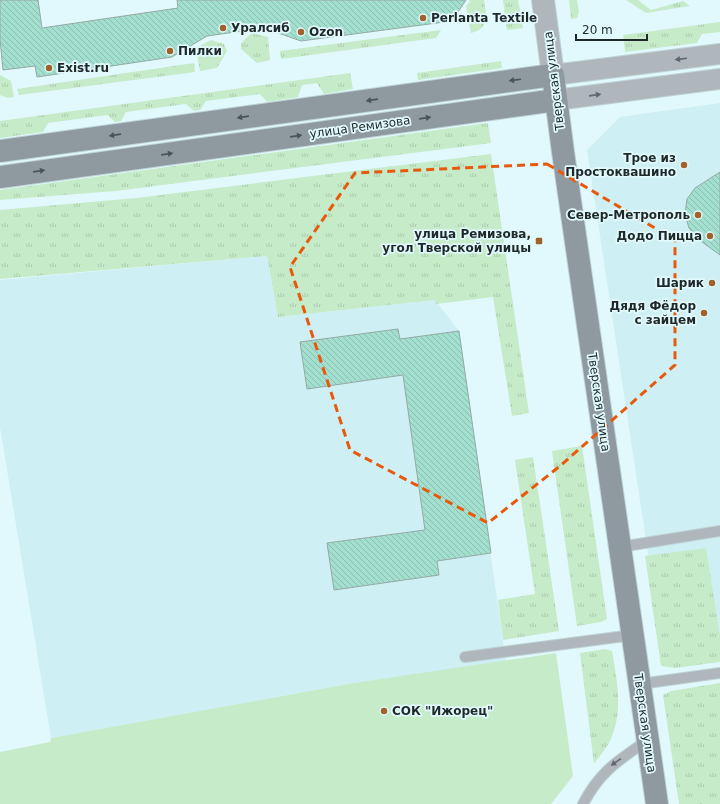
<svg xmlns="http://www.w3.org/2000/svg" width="720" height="804" viewBox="0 0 720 804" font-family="'DejaVu Sans',sans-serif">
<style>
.built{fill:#ceeff3}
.grass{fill:url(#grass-tufts)}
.pitch{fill:#c6ebc9}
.building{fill:url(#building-back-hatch);stroke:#95aaa4}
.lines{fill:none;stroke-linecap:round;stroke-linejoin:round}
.service-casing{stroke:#bed3d6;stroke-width:12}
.minor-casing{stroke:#bed3d6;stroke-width:22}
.tertiary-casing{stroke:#bed3d6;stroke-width:24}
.secondary-casing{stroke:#bed3d6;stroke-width:24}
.service{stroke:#afb7bc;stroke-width:10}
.minor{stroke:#afb7bc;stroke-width:20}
.tertiary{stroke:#afb7bc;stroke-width:22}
.secondary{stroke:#8e99a0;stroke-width:22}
.oneway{fill:#60686b}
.oneway2{fill:#4b5559}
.marked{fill:none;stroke:#e8590c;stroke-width:3;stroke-dasharray:8 5;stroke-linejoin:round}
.poi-dot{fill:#a1612a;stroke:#e1f9fc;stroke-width:1.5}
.labels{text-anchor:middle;stroke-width:3.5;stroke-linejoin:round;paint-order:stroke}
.poi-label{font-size:12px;font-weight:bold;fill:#1f2829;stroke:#e1f9fc;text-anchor:start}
.street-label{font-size:12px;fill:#1f2829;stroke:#e1f9fc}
</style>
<defs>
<pattern id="grass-tufts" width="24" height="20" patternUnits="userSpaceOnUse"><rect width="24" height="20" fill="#c6ebc9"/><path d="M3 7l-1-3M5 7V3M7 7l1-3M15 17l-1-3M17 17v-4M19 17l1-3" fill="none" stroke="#aacaad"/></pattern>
<pattern id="building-back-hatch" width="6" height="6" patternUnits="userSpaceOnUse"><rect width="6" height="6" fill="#a3dfcf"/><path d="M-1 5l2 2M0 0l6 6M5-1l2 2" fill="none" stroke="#8cbfb2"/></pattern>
</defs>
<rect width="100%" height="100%" fill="#e1f9fc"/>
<g class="built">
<polygon points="720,103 720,644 663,652 587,150 620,117"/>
<polygon points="267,256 278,317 435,300 459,331 506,662 354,683 51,738 0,427 0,280"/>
</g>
<g class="grass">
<path d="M469 0H484C486 14 490 29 471 33L466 6 470 2Z"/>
<polygon points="503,0 518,0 523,28 507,30"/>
<polygon points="569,0 577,0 579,12 577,18 571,19"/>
<polygon points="626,0 638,0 651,10 683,1 690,6 646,13"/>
<polygon points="720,22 720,32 702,34 697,43 625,52 623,35"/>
<polygon points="441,30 436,38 281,59 280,51"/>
<polygon points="252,33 268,37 270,60 257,63 241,49 241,43"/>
<polygon points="211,40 224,44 227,51 217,68 200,71 196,48"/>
<polygon points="501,61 502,68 418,80 417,73"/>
<polygon points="194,63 195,72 19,95 17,89"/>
<polygon points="350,73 353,89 324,94 317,83 302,85 298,97 267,102 260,94 206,101 200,110 194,111 186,104 126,112 121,121 115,122 107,115 48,123 43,132 0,138 0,121"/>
<polygon points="0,75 11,81 14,97 8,98 0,95"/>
<polygon points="488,123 491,143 116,191 0,200 0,190"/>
<polygon points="491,154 529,413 512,416 493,297 436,304 435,300 278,317 267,256 0,279 0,210 136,198"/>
<polygon points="582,446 607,619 601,622 577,626 552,451"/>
<polygon points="533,457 559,631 503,640 498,600 535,594 515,460"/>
<polygon points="706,548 720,636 720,662 675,668 661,666 645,556"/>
<path d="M605 649 612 651C617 681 624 712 610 741 606 749 599 757 594 764L580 653Z"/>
<polygon points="720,683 720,804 679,804 663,695 671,691"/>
</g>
<polygon class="pitch" points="556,653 573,776 551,804 0,804 0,752 50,742 51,738 354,683"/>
<g class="building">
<polygon points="0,0 38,0 42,28 178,8 177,0 466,0 452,21 301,41 264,28 207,36 172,57 37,77 35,66 3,70 0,39"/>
<polygon points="720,172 720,255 698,239 689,228 685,214 687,199 695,188"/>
<polygon points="398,329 400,339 459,331 491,553 437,561 439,575 334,590 327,543 425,530 403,375 307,389 300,342"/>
</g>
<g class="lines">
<defs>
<g id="service">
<polyline points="620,547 720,531"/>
<polyline points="465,657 633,635"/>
<polyline points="640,684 720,673"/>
<path d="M583 804C600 771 619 760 648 740"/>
</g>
<g id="minor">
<polyline points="553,75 720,54"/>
<polyline points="556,100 720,79"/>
</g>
<polyline id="tertiary" points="543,0 553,75"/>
<g id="secondary">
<polyline points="0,151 553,75 563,152 657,804"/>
<polyline points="0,177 556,100"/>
</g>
</defs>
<use href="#service" class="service-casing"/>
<use href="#minor" class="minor-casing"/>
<use href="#tertiary" class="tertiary-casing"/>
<use href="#secondary" class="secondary-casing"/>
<use href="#service" class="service"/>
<use href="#minor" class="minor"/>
<use href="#tertiary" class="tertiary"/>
<use href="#secondary" class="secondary"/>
</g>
<defs><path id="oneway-solid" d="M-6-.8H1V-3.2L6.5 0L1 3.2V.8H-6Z"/></defs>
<g class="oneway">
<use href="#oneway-solid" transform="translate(681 59) rotate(173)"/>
<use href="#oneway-solid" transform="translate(595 95) rotate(-8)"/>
<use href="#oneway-solid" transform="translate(616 762) rotate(145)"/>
</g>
<g class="oneway2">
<use href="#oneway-solid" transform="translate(515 80) rotate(173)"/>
<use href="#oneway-solid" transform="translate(372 100) rotate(172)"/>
<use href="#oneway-solid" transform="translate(243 117) rotate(172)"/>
<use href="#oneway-solid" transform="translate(425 118) rotate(-8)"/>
<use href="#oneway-solid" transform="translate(115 135) rotate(172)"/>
<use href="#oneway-solid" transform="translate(296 136) rotate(-8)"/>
<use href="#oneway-solid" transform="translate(167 154) rotate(-8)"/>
<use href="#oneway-solid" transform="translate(39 171) rotate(-8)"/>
</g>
<path class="marked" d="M547 164 675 240V365L560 466 488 523 350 450 290 267 355 173Z"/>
<g class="poi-dot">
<circle cx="423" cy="18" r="4"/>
<circle cx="223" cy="28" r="4"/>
<circle cx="301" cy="32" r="4"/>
<circle cx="170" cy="51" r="4"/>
<circle cx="49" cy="68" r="4"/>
<circle cx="684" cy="165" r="4"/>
<circle cx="698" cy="215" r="4"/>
<circle cx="710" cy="236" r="4"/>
<rect x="535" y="237" width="8" height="8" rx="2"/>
<circle cx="712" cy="283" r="4"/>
<circle cx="704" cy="313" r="4"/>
<circle cx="384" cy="711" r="4"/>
</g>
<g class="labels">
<g class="poi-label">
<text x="431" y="22">Perlanta Textile</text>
<text x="231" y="32">Уралсиб</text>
<text x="309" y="36">Ozon</text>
<text x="178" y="55">Пилки</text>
<text x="57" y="72">Exist.ru</text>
<text x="676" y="162" text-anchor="end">Трое из<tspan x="676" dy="14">Простоквашино</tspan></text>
<text x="690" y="219" text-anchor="end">Север-Метрополь</text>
<text x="531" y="238" text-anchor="end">улица Ремизова,<tspan x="531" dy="14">угол Тверской улицы</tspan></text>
<text x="702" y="240" text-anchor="end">Додо Пицца</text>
<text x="704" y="287" text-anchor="end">Шарик</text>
<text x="696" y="310" text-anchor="end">Дядя Фёдор<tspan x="696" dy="14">с зайцем</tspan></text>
<text x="392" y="715">СОК "Ижорец"</text>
</g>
<g class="street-label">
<text transform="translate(554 81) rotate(-97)" y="4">Тверская улица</text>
<text transform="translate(360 127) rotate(-8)" y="4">улица Ремизова</text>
<text transform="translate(599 402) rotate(82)" y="4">Тверская улица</text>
<text transform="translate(645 723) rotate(82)" y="4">Тверская улица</text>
</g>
</g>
<path d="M576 34v6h71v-6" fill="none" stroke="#1f2829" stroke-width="2"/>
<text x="582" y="34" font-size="12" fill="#1f2829" stroke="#e1f9fc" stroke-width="3" paint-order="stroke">20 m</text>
</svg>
